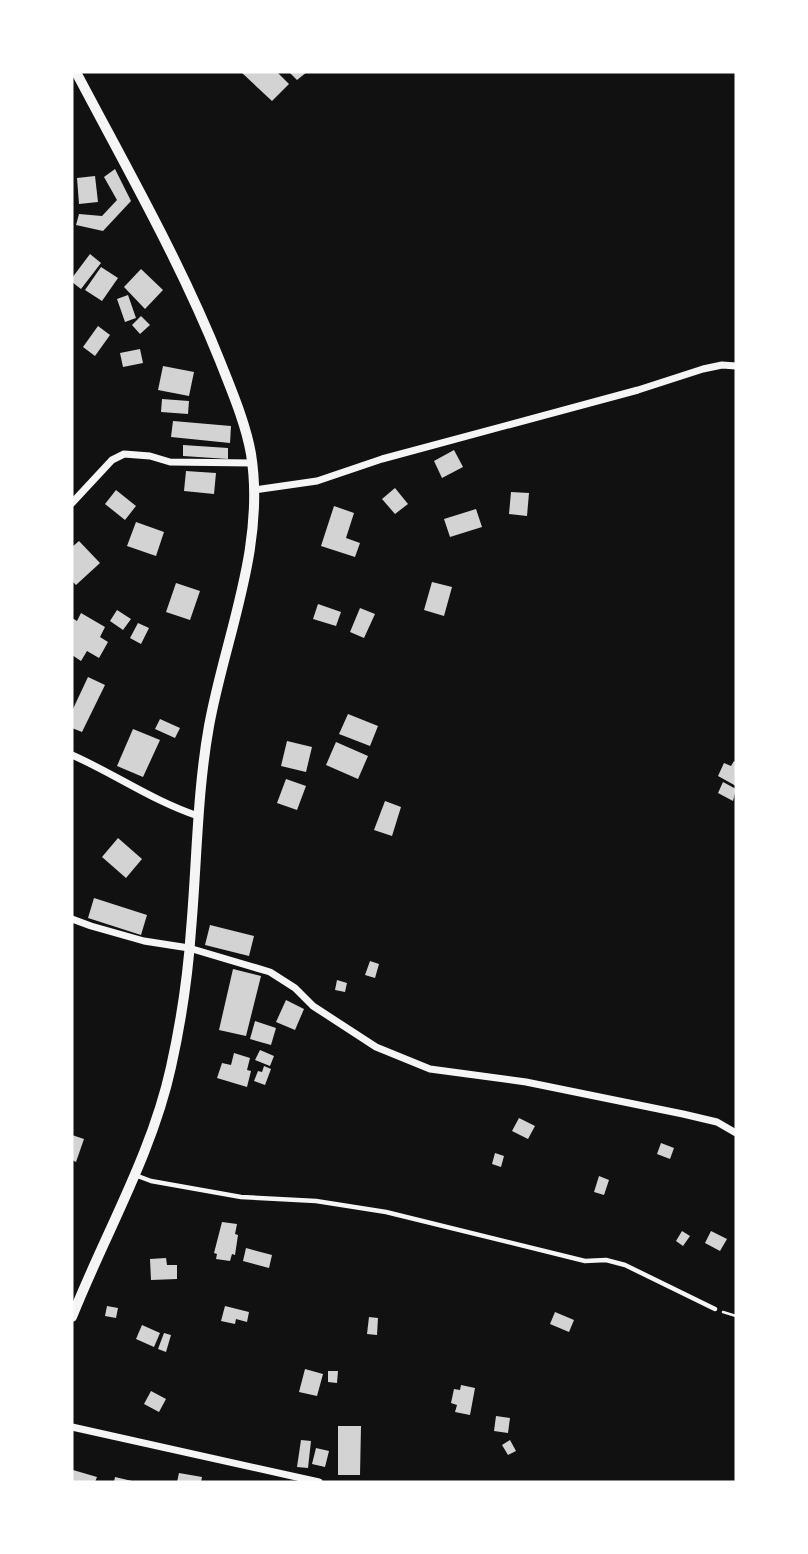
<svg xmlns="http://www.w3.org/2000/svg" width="808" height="1554" viewBox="0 0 808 1554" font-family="'Exo 2',sans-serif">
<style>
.building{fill:#d3d3d3}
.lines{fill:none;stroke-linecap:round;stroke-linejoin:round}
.path{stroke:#f5f5f5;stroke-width:2.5}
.service{stroke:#f5f5f5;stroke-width:4.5}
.minor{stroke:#f5f5f5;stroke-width:7}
.tertiary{stroke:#f5f5f5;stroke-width:10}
</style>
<rect width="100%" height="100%" fill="#111"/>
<g class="building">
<polygon points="241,72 277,72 289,84 272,101"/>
<polygon points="289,72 307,72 297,80"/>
<polygon points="115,169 131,201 103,231 76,225 79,214 102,216 117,200 104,177"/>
<polygon points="95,176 98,202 79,204 77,178"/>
<polygon points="90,254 101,263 81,289 72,282 72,278"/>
<polygon points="101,267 118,278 102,301 85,290"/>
<polygon points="141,269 163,290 145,309 124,287"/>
<polygon points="128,295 136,318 125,322 117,299"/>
<polygon points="141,316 150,325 140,334 132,325"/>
<polygon points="98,326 110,335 95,356 83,347"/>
<polygon points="140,349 143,363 123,367 120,353"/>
<polygon points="163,366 194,372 189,396 158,390"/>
<polygon points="162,399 189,401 188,414 161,412"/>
<polygon points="173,421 231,426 230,443 171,437"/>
<polygon points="183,445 228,448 228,459 183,456"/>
<polygon points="454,450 463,467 442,478 434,461"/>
<polygon points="186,471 216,473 214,494 184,491"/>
<polygon points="395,488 408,504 395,514 382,499"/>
<polygon points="116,490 136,506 125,520 105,504"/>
<polygon points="511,492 529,493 527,516 509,514"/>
<polygon points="334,506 354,513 346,538 360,543 355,557 321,546"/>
<polygon points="476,509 482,527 450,537 444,519"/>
<polygon points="136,522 164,532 156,556 127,546"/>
<polygon points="79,541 100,563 76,585 72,581 72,547"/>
<polygon points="432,582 452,587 444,616 424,610"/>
<polygon points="176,583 200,591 190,620 166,612"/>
<polygon points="318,604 341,612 336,626 313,619"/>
<polygon points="360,608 375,614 364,638 350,632"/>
<polygon points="117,610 131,619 123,630 110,621"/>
<polygon points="81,613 105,627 100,637 108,642 99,658 87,651 81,661 72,655 72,618 77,621"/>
<polygon points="138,623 149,628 141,644 130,638"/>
<polygon points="88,677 105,685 82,732 72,728 72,711"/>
<polygon points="348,714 378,726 370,746 339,734"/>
<polygon points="160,719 180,728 175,738 155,729"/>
<polygon points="133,729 160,740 143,777 117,766"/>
<polygon points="287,741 312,747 306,772 281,766"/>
<polygon points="336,742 368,756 358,779 326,765"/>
<polygon points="734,761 736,763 736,786 718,776 724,763 731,766"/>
<polygon points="286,779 306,786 297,810 277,803"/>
<polygon points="723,782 736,789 733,801 718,793"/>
<polygon points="385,801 401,807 392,836 374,830"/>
<polygon points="118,838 142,859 126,878 102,857"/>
<polygon points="94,898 147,915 141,935 88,918"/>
<polygon points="210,925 254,936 249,956 205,945"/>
<polygon points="370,961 379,964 375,978 365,975"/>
<polygon points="233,969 261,976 246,1036 219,1030"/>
<polygon points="337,980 347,983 345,992 335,990"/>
<polygon points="286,1000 304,1009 295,1030 276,1022"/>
<polygon points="255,1021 276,1028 271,1045 250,1039"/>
<polygon points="260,1050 274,1056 270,1066 255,1060"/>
<polygon points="234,1053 250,1058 247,1070 251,1071 247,1087 217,1078 222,1063 231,1065"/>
<polygon points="264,1066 271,1069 265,1085 254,1081 258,1071 262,1072"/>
<polygon points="519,1118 535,1126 528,1139 512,1131"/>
<polygon points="72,1135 84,1139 76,1162 72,1160"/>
<polygon points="661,1143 674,1148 670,1159 657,1154"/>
<polygon points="495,1153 504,1156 501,1167 492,1164"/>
<polygon points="599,1176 609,1180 604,1195 594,1192"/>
<polygon points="222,1222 237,1224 235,1234 238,1235 235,1255 232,1254 230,1261 216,1259 217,1254 214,1253"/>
<polygon points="682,1231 690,1236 683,1246 676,1241"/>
<polygon points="711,1231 727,1239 720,1251 705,1243"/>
<polygon points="246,1248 272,1255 269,1268 243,1261"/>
<polygon points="166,1258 167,1265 177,1265 177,1279 151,1280 150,1259"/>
<polygon points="107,1306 118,1308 116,1318 105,1316"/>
<polygon points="225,1306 249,1312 247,1322 236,1319 235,1324 221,1321"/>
<polygon points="555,1312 574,1320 569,1332 550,1324"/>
<polygon points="369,1317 378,1318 377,1335 367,1334"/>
<polygon points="142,1325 160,1333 154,1347 136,1339"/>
<polygon points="164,1333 171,1335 166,1352 158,1349"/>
<polygon points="305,1369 323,1374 317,1396 299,1392"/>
<polygon points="328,1371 338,1371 337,1383 328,1382"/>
<polygon points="461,1385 475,1388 470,1415 455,1412 457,1405 451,1403 454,1389 460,1390"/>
<polygon points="151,1391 166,1399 159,1412 144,1404"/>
<polygon points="496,1416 510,1418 508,1433 494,1431"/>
<polygon points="338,1426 361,1426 360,1475 338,1475"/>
<polygon points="301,1440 311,1441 308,1468 297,1467"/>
<polygon points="510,1440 516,1451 508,1455 502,1445"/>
<polygon points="316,1448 329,1451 325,1467 312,1464"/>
<polygon points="73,1470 97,1477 95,1482 72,1482"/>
<polygon points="179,1473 202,1477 201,1482 177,1482"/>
<polygon points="115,1477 132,1481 132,1482 114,1482"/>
</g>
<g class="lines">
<polyline class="path" points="723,1312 736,1316"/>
<polyline class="service" points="135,1175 151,1181 241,1197 316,1201 386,1212 585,1261 606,1260 625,1265 715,1309"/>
<g class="minor">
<polyline points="254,490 317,481 382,459 638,390 703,369 722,365 736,366"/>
<polyline points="72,503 112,460 124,454 150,456 170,462 252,463"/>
<path d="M72 755C115 774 153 801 198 816"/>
<polyline points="72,919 91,926 144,941 189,948 270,972 295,988 313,1006 376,1047 430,1069 526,1082 683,1114 717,1122 736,1133"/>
<polyline points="72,1427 319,1482"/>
</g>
<path class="tertiary" d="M72 1317C105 1234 152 1154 171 1067 181 1022 188 975 191 930 197 862 197 793 209 726 225 637 266 547 251 454 246 424 231 389 220 361 180 261 126 167 76 72"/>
</g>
<rect width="808" height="1554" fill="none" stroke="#ffffff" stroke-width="147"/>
</svg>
